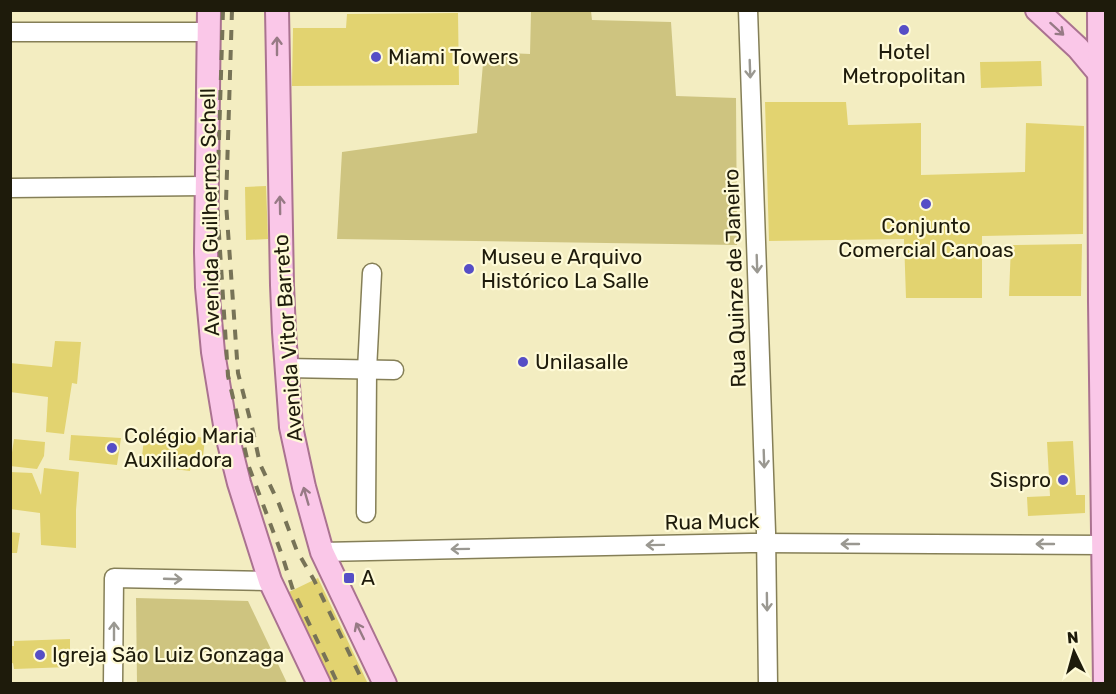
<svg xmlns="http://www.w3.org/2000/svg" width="1116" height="694" viewBox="0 0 1116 694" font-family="Rubik,sans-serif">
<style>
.green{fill:#cec480}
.building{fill:#e2d370}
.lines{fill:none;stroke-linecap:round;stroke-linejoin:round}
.minor-casing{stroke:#857f57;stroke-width:21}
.major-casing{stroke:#aa7290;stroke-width:26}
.minor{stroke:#fff;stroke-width:18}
.major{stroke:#fac7e8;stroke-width:22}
.rail{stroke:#777357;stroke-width:4;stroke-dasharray:10 10;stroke-linecap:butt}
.oneway{stroke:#977a85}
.oneway2{stroke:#9a9891}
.poi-dot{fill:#564ec6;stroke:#fefad7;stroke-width:2}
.labels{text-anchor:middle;stroke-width:4.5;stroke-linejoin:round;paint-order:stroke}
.poi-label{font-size:21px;fill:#1e1b0b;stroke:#fefad7;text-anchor:start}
.street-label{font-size:21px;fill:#1e1b0b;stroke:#fefad7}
</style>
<rect width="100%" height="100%" fill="#f3edc1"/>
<g class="green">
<polygon points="554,10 591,11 592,20 671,22 676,96 736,98 737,245 337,239 342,152 477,133 484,52 530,54 531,12 553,12"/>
<polygon points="136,598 248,601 287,683 137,683"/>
</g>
<g class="building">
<polygon points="458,13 459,85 292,86 293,28 346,28 347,14"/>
<polygon points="1041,61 1042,86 981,88 980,62"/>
<polygon points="765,102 846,102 848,125 921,123 921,175 1025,172 1026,123 1084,126 1083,234 982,236 982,298 906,298 904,239 769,241"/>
<polygon points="266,186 268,239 246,240 245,187"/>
<polygon points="1082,244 1081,296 1009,296 1011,245"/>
<polygon points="55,341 81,342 77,384 72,383 64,434 46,432 48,397 10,392 10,363 52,367"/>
<polygon points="145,430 205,438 203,457 192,456 190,471 141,465"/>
<polygon points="71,435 121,438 117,465 69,460"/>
<polygon points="14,439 45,442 44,456 37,469 10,466"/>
<polygon points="1073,441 1076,495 1085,495 1085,513 1028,516 1027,497 1050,496 1047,442"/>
<polygon points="44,468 79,472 76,510 76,548 41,545 40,513 10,509 10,472 32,473 41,495"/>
<polygon points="10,532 20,533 17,553 10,553"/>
<polygon points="318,578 368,684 332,684 289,592"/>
<polygon points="70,639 70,667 14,669 13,663 10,664 10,646 14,646 14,641"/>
</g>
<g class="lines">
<defs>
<g id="minor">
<polyline points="748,10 766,532 768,684"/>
<polyline points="10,32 208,32"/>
<polyline points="10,188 206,186"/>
<polyline points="286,368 394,370"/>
<polyline points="366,513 367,370 372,273"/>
<polyline points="322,552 751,543 1103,545"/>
<polyline points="113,684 114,578 270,581"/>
</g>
<g id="major">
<polyline points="209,10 206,252 207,287 213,352 226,431 239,483 270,581 319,684"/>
<polyline points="277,10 282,285 284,332 291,427 304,487 322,552 385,684"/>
<polyline points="1037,10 1078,48 1099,73"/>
<polyline points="1099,10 1100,302 1105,684"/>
</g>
</defs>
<use href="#minor" class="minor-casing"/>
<use href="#major" class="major-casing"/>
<use href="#minor" class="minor"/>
<use href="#major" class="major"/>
<g class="rail">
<polyline points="223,10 217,203 228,376 249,467 282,555 293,590 338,684"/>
<polyline points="232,10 226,203 238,373 253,431 260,464 279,504 297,551 314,580 364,684"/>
</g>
</g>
<defs><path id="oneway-shaft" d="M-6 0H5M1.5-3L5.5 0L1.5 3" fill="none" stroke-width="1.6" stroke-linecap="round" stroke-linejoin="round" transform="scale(1.5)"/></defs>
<g class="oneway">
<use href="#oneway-shaft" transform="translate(1057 29) rotate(42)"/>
<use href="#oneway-shaft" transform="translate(277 46) rotate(-90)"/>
<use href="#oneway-shaft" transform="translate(280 205) rotate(-91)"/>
<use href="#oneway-shaft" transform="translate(306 496) rotate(-106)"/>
<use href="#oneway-shaft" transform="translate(360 631) rotate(-116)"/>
</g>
<g class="oneway2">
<use href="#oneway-shaft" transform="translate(750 69) rotate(88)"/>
<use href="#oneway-shaft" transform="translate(757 264) rotate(88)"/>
<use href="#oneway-shaft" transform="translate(764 459) rotate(88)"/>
<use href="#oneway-shaft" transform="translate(850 544) rotate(-180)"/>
<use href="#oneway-shaft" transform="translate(1045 544) rotate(-180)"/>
<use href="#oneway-shaft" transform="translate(655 545) rotate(179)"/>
<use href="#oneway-shaft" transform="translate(460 549) rotate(179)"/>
<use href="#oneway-shaft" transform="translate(173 579) rotate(2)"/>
<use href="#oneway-shaft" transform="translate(767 602) rotate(89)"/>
<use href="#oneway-shaft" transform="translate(114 631) rotate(-90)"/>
</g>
<g class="poi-dot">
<circle cx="904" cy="30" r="6"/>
<circle cx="376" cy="57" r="6"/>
<circle cx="926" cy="204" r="6"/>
<circle cx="469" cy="269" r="6"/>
<circle cx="523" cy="362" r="6"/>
<circle cx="112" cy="448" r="6"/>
<circle cx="1063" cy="480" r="6"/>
<rect x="343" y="572" width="12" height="12" rx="3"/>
<circle cx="40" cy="655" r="6"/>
</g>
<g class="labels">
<g class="poi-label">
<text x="904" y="59" text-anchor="middle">Hotel<tspan x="904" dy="24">Metropolitan</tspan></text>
<text x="388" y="64">Miami Towers</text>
<text x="926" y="233" text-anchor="middle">Conjunto<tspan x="926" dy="24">Comercial Canoas</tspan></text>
<text x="481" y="264">Museu e Arquivo<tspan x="481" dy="24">Histórico La Salle</tspan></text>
<text x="535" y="369">Unilasalle</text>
<text x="124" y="443">Colégio Maria<tspan x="124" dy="24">Auxiliadora</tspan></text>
<text x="1051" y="487" text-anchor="end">Sispro</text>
<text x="361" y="585">A</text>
<text x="52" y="662">Igreja São Luiz Gonzaga</text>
</g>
<g class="street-label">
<text transform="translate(210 212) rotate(-91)" y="7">Avenida Guilherme Schell</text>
<text transform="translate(735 278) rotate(-92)" y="7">Rua Quinze de Janeiro</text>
<text transform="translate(288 338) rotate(-94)" y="7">Avenida Vitor Barreto</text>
<text transform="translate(712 522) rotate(-1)" y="7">Rua Muck</text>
</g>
</g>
<rect width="1116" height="694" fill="none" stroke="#1e1b0b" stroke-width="24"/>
<g transform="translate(1074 652) rotate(355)" stroke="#fefad7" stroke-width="4.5" paint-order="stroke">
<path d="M0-4.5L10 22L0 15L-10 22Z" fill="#1e1b0b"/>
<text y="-9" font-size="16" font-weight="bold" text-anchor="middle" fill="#1e1b0b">N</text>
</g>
</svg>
